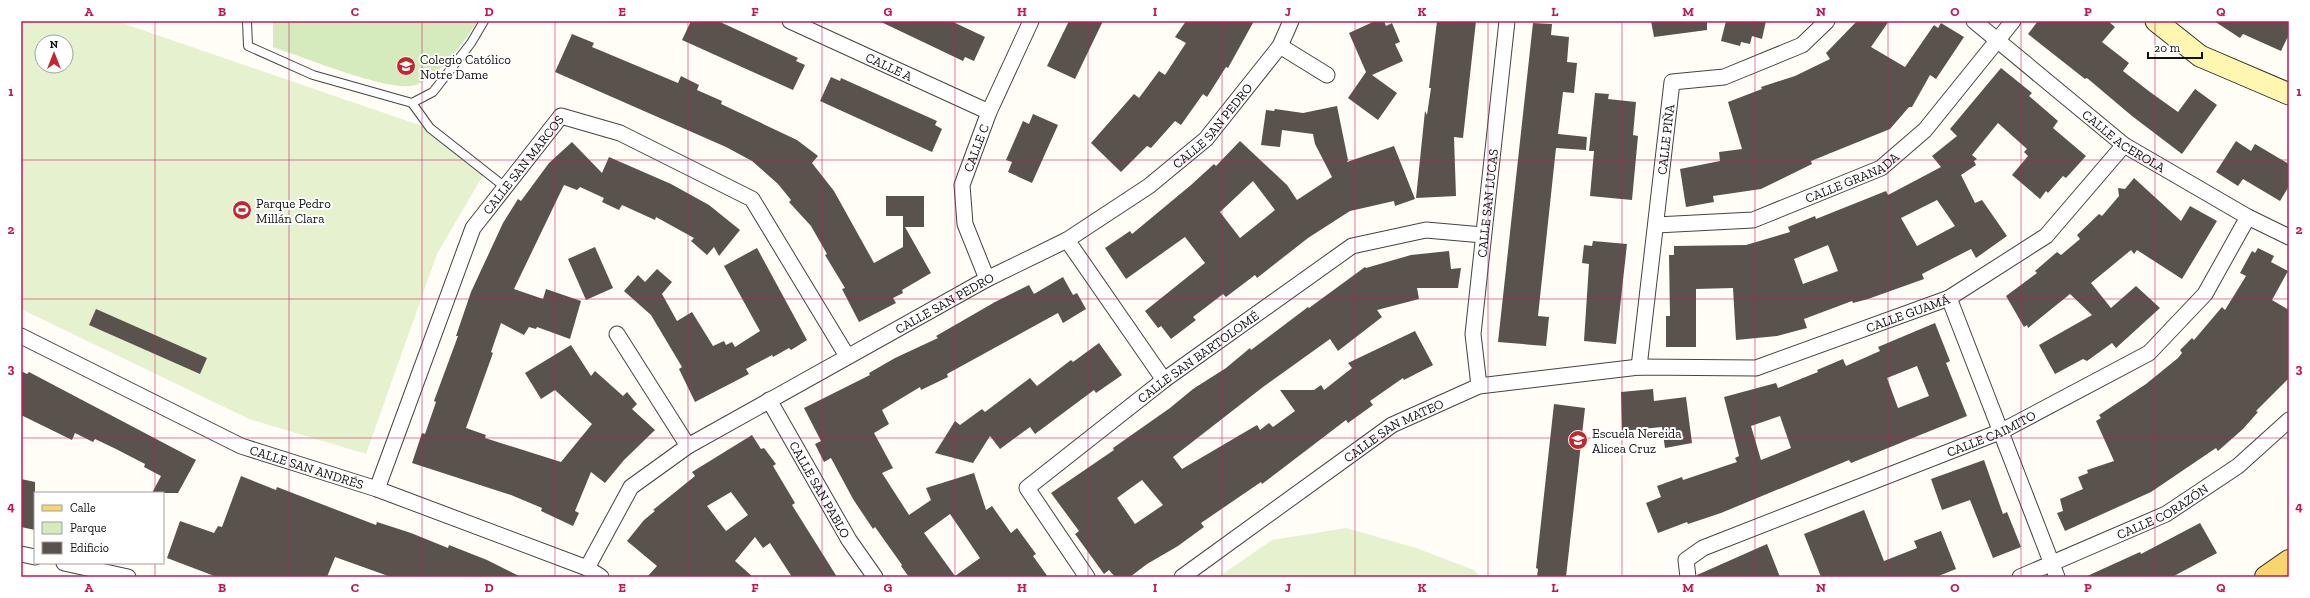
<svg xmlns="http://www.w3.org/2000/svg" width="2310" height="598" viewBox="0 0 2310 598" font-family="'Zilla Slab',serif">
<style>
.green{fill:#d5ebbd}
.pitch{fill:#e6f2cf;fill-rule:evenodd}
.building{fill:#5a524d;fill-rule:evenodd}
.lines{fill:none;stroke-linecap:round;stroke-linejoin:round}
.lane-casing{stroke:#444;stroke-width:10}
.street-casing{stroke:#444;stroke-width:17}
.secondary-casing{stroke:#333;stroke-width:23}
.primary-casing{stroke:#222;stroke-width:24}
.lane{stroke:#fff;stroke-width:8}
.street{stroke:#fff;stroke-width:15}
.secondary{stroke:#fff6b0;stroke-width:21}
.primary{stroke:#f9d66b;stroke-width:22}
.grid{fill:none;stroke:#c2185b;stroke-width:1;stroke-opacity:0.55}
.labels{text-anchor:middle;stroke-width:4;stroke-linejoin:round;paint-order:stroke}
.poi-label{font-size:13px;fill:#111;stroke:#fff;text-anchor:start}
.street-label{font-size:13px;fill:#111;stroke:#fff}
.neatline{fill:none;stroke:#c2185b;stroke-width:1.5}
.grid-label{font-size:13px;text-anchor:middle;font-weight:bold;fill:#c2185b}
</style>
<rect width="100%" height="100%" fill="#fffdf5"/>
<path class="green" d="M273 21H478C464 41 437 82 411 86 384 90 303 57 273 47Z"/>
<g class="pitch">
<path d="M21 21H116L431 129 488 167 437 254 366 454 249 419 21 309ZM42 42H66V66H42Z"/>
<polygon points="1346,528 1416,548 1474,570 1480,577 1218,577 1272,540"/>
</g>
<g class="building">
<polygon points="691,21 718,21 798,58 796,61 805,65 793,90 682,40"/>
<polygon points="879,21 951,21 985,37 974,61 965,57 963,61"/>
<polygon points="1069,21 1103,21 1075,79 1047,66"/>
<polygon points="1186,21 1254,21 1228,68 1226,67 1207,97 1203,94 1181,125 1175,121 1151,148 1147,146 1121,172 1091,143 1134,94 1139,98 1159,71 1165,75 1186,43 1175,37"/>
<polygon points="1375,21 1384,21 1386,26 1392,23 1400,42 1395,44 1403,61 1372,75 1397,93 1378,120 1348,98 1366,72 1349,33"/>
<polygon points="1437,21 1476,21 1463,138 1454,137 1456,196 1416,198 1425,111 1427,115 1431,88 1429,88"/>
<polygon points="1651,21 1707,21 1707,30 1654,37"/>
<polygon points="1726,21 1766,21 1762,39 1752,36 1750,44 1741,42 1740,46 1721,41"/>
<polygon points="1857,21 1889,21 1871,47 1905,67 1934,25 1938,28 1941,23 1964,37 1936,79 1930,75 1912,107 1909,107 1890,129 1811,161 1812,164 1761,189 1713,196 1714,202 1686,207 1680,169 1720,161 1719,152 1742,149 1728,102 1762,89 1761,87 1795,76 1830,59 1826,53"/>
<polygon points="2038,21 2108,21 2115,27 2102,42 2129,63 2123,71 2150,92 2178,112 2195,89 2217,105 2182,154 2132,116 2087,78 2085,79 2028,34"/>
<polygon points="2214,21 2289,21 2289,34 2281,51 2243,34 2240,38"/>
<polygon points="1533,23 1552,24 1551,35 1569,37 1567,62 1577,63 1574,93 1563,92 1558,134 1587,137 1586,150 1556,148 1538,316 1549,317 1546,346 1498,342"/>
<polygon points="572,34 594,43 592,47 678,83 681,76 699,85 697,90 722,101 721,104 797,140 818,156 812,163 834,191 874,263 903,247 903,216 886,216 886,196 924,196 924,227 905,227 931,273 902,290 903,293 893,298 896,303 859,322 842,289 845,288 825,255 827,254 811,226 789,202 791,200 778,184 752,161 726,147 555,72"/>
<path d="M2001 68 2032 93 2029 96 2058 121 2053 128 2086 156 2066 178 2063 176 2048 193 2046 191 2040 199 2012 175 2028 156 2024 152 2027 149 1998 123 1972 155 1977 159 1974 161 1976 165 1961 175 1975 203 1982 200 2007 236 1976 258 1971 249 1922 274 1924 279 1868 299 1853 303 1852 301 1804 319 1807 328 1777 336 1736 340 1733 288 1696 289V347H1666V316H1670L1669 255H1674V246L1746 245 1790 232 1788 227 1815 216 1816 219 1886 191 1888 195 1924 176 1941 167 1932 156 1957 136 1950 129ZM1937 200 1955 226 1917 246 1901 218ZM1828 245 1838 271 1803 284 1794 259Z"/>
<polygon points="831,77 840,81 841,78 937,121 935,125 942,129 932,152 820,101"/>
<polygon points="1595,93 1609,94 1608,99 1636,102 1633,135 1638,136 1632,200 1590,196 1594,151 1589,151"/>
<path d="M1337 106 1348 160 1347 162 1394 146 1415 199 1395 206 1394 201 1350 211 1308 238 1257 278 1255 275 1226 297 1223 294 1193 317 1196 320 1171 339 1161 326 1158 328 1145 311 1205 263 1185 237 1126 279 1105 248 1130 231 1132 234 1191 185 1214 164 1216 166 1240 141 1287 185 1297 200 1332 177 1315 144 1313 134 1282 130 1280 147 1261 145 1266 110 1274 111 1275 109 1303 113ZM1253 181 1275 210 1240 238 1220 212Z"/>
<polygon points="1033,114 1058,125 1032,183 1008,172 1012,162 1006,160 1023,121 1029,124"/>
<polygon points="2236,141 2251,151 2255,144 2289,164 2289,186 2280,201 2243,179 2238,186 2216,172"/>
<polygon points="572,142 602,173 609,157 671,184 709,205 740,230 719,256 714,247 707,255 691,241 694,238 656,217 655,220 622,205 619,210 602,202 604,198 580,187 577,190 564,185 514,289 543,299 546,289 581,301 570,339 537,327 536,329 529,327 524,335 501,323 491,352 493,353 466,428 486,435 485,438 561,462 592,424 555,390 541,399 525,373 571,345 591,376 595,371 623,396 627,392 637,404 632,409 655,430 624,460 605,483 591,472 575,511 579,513 573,526 541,511 542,508 511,495 412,463 422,433 425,434 436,402 434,401 458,336 456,336 471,292 503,223 518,199 521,201 549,163"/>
<polygon points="2134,178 2181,221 2190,206 2217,221 2182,279 2137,250 2134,254 2131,250 2091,283 2111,308 2136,286 2160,308 2116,348 2112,343 2087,361 2083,359 2055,374 2039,345 2092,315 2070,294 2028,328 2027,325 2024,327 2006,296 2037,273 2035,271 2057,252 2061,255 2080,239 2077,235 2099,214 2102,216 2119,196 2118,188 2125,189"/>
<polygon points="1593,241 1627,244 1616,344 1584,341 1589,264 1582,263 1584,245 1592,246"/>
<polygon points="595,247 613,288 586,300 568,259"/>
<polygon points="757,248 807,340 791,350 789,348 773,357 772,355 746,369 749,374 695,402 679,369 682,367 651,315 624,291 638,275 645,282 657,269 672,282 662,294 677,321 692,312 713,346 724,341 726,345 732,342 735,347 760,331 724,266"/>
<polygon points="2258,248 2274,256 2271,262 2288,271 2272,300 2289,310 2289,378 2256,411 2258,412 2243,429 2218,451 2216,448 2151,492 2065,531 2057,513 2063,511 2060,499 2083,489 2078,477 2088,473 2087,470 2114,461 2096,421 2101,418 2099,415 2146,384 2178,358 2182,353 2180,350 2192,338 2194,340 2222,307 2225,310 2246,276 2240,273 2252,251 2255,253"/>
<path d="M1449 251 1451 269 1461 268 1458 288H1417L1419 299 1377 310 1382 317 1338 351 1330 339 1263 387 1173 457 1182 469 1257 425 1260 430 1269 423 1273 427 1295 411 1280 390H1314L1321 385 1324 390 1352 368 1348 363 1415 331 1433 365 1404 380 1403 378 1370 401 1373 405 1348 423 1346 420 1262 484 1261 482 1201 523 1204 527 1178 546 1147 564 1130 577H1115L1109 570 1104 574 1075 534 1079 531 1051 493 1114 450 1113 448 1170 408 1193 389 1226 368 1250 348 1251 350 1308 307 1309 308 1365 267 1366 268 1411 255ZM1142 480 1163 505 1135 524 1117 498Z"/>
<path d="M1063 277 1073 295 1077 293 1086 309 1063 323 1058 313 947 374 948 377 921 390 920 387 882 410 889 424 874 433 893 468 882 473 909 515 931 500 926 488 974 473 986 510 992 506 1011 533 1017 528 1036 554 1033 556 1048 577H909L901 566 902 565 875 527 873 529 853 499 831 458 824 462 815 444 821 441 804 408 870 375 869 373 895 358 938 338 936 336 995 302 1029 285 1034 294ZM950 514 980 558 955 576 924 533Z"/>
<polygon points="96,309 207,358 200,374 89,325"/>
<path d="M1935 323 1950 361 1946 363 1967 416 1851 463 1849 460 1721 513 1688 524 1687 522 1658 533 1646 503 1661 497 1657 486 1682 477 1683 480 1737 462 1735 458 1739 456 1724 397 1776 383 1778 388 1818 372 1817 370 1843 359 1846 366 1880 351 1878 347ZM1917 366 1929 396 1898 408 1887 378ZM1780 416 1791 448 1761 460 1751 426Z"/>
<polygon points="1099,343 1122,375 1096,393 1094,390 1035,434 1030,427 1000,449 990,436 973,463 935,453 955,421 960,425 982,409 985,412 1030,378 1037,386 1071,360 1073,362"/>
<polygon points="21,371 27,374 29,372 196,460 178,493 152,493 161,476 144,467 145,464 116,449 95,439 93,442 75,433 72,440 21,415"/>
<polygon points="1653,389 1654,401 1686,397 1692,443 1665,448 1662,427 1622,431 1621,392"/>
<polygon points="1554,404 1585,408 1566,577 1537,577 1538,569 1536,568"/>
<path d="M752 435 761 449 764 448 776 464 773 466 795 503 792 505 837 577H792L770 543 763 548 755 537 735 561 753 577H647L657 566 627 541 644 520 655 511 653 510 695 476 692 472ZM731 492 748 515 726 531 707 506Z"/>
<polygon points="1984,460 2003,514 2007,512 2021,547 1993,558 1970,500 1942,510 1931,479"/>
<polygon points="241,476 276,490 277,487 376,525 377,522 411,533 448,548 449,545 487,560 521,577 391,577 335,557 327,577 217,577 167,558 180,521 214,533 218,526 222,527"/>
<polygon points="21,479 35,482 35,530 21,527"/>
<polygon points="1864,510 1884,561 1917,548 1914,541 1941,531 1956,569 1936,577 1821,577 1804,534"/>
<polygon points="2200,523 2217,553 2172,577 2085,577 2140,552 2141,554"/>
<polygon points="1767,544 1780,577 1697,577 1697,575"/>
</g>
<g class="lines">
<defs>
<g id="lane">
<polyline points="247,21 248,46 313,75 412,103 433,92 471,43 484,21"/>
<polyline points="412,103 430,128 505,187"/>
</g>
<g id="street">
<path id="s1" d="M790 21 989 112"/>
<path id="s2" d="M1974 21 2124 145 2248 217 2289 237"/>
<polyline points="1280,46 1327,75"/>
<path id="s3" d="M1656 225 1753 220 1881 168 1925 130 2013 21"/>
<polyline points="1067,240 1164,380"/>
<path id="s4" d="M987 279 965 224 962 185 989 112 1031 21"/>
<polyline points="1949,298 2057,577"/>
<polyline points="617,334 688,446"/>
<path id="s5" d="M21 336 241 446 377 489 587 568 601 577"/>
<path id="s6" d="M1639 367 1672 82 1724 77 1802 45 1827 21"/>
<path id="s7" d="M1479 386 1473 334 1507 21"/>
<path id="s8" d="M769 400 849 540 875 577"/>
<path id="s9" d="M377 489 473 228 561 116 620 133 752 199 847 356"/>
<polyline points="21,554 35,557"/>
<polyline points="64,563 128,577"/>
<path id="s10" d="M587 568 631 487 688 446 987 279 1067 240 1149 186 1206 139 1280 46 1291 21"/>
<path id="s11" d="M1087 577 1027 488 1164 380 1352 246 1426 230 1483 235"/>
<path id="s12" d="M1182 577 1392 425 1479 386 1639 367 1756 368 1949 298 2046 236 2124 145"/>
<path id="s13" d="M1688 577 1686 560 1703 548 2002 431 2149 353 2205 294 2248 217"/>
<path id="s14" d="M2020 577 2166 514 2238 466 2289 420"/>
</g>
<polyline id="secondary" points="2156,21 2200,56 2289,94"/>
<polyline id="primary" points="2266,577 2289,561"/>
</defs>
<use href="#lane" class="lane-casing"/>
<use href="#street" class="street-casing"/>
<use href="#secondary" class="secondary-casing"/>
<use href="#primary" class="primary-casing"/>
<use href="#lane" class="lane"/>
<use href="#street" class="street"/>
<use href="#secondary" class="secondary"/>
<use href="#primary" class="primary"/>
</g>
<path class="grid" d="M155 21V493M289 21V577M422 21V577M555 21V577M688 21V577M822 21V577M955 21V577M1088 21V577M1222 21V577M1355 21V577M1488 21V577M1622 21V577M1755 21V577M1888 21V577M2021 21V577M2155 21V577M21 160H2289M21 299H2289M21 438H2289M155 563V577"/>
<defs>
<symbol id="school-disc" viewBox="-11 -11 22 22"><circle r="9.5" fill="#c4262e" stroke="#fff"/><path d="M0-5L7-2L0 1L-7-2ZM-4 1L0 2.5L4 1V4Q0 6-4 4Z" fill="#fff"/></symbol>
<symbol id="stadium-disc" viewBox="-11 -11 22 22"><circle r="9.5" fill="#c4262e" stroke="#fff"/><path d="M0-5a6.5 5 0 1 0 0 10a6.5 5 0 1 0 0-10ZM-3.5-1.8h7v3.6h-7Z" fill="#fff"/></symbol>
</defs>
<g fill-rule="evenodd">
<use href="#school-disc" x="395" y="55" width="22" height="22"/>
<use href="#stadium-disc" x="231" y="199" width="22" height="22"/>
<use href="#school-disc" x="1567" y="429" width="22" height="22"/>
</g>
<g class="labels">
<g class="poi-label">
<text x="420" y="64">Colegio Católico<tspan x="420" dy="15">Notre Dame</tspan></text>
<text x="256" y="208">Parque Pedro<tspan x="256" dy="15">Millán Clara</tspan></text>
<text x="1592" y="438">Escuela Nereida<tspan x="1592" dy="15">Alicea Cruz</tspan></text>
</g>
<g class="street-label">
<text dy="5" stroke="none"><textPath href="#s1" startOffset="109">CALLE A</textPath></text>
<text dy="5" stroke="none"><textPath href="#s10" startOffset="780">CALLE SAN PEDRO</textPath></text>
<text dy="5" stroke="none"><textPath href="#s6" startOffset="229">CALLE PIÑA</textPath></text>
<text dy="5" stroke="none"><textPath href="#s2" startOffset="192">CALLE ACEROLA</textPath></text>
<text dy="5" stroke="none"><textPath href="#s4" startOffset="138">CALLE C</textPath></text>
<text dy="5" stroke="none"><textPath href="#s9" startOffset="359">CALLE SAN MARCOS</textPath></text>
<text dy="5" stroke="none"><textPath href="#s3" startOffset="205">CALLE GRANADA</textPath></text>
<text dy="5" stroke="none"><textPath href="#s7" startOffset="184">CALLE SAN LUCAS</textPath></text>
<text dy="5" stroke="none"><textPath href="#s10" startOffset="456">CALLE SAN PEDRO</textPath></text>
<text dy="5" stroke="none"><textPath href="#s12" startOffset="794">CALLE GUAMÁ</textPath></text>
<text dy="5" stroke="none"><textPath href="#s11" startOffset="323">CALLE SAN BARTOLOMÉ</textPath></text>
<text dy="5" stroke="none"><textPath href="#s12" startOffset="258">CALLE SAN MATEO</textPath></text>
<text dy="5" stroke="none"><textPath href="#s13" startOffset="348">CALLE CAIMITO</textPath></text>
<text dy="5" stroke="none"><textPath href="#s5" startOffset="315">CALLE SAN ANDRÉS</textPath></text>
<text dy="5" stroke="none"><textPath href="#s8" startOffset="103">CALLE SAN PABLO</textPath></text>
<text dy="5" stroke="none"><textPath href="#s14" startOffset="157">CALLE CORAZÓN</textPath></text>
</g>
</g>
<rect width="2310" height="598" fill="none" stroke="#ffffff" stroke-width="44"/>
<rect x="34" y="492" width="130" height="72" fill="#ffffff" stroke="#a0a0a0"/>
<rect x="42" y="505" width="20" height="6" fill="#f9d66b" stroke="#a0a0a0"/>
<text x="70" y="512" font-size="12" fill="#111111">Calle</text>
<rect x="42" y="522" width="20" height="12" fill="#d5ebbd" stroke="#a0a0a0"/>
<text x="70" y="532" font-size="12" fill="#111111">Parque</text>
<rect x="42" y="542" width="20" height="12" fill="#5a524d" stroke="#a0a0a0"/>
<text x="70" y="552" font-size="12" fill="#111111">Edificio</text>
<g transform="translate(54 54)"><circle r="19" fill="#ffffff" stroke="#a0a0a0"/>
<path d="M0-3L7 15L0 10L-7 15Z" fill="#c4262e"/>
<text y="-6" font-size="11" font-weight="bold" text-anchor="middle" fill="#111111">N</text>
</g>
<path d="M2148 52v6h54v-6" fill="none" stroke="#111111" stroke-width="2"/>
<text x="2154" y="52" font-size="12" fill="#111111" stroke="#ffffff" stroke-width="3" paint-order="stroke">20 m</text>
<rect x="22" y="22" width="2266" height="554" class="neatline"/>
<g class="grid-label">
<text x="89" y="16">A</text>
<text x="222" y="16">B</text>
<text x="355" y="16">C</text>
<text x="489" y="16">D</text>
<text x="622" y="16">E</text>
<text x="755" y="16">F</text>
<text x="888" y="16">G</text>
<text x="1022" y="16">H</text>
<text x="1155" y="16">I</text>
<text x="1288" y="16">J</text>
<text x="1422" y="16">K</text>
<text x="1555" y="16">L</text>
<text x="1688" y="16">M</text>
<text x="1821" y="16">N</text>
<text x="1955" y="16">O</text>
<text x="2088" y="16">P</text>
<text x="2221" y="16">Q</text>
<text x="11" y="96">1</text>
<text x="2299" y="96">1</text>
<text x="11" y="234">2</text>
<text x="2299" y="234">2</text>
<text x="11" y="373">3</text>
<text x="2299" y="373">3</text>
<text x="11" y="511">4</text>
<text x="2299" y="511">4</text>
<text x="89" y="592">A</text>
<text x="222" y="592">B</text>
<text x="355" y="592">C</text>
<text x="489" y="592">D</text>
<text x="622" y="592">E</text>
<text x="755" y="592">F</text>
<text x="888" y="592">G</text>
<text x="1022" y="592">H</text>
<text x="1155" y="592">I</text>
<text x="1288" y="592">J</text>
<text x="1422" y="592">K</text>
<text x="1555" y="592">L</text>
<text x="1688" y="592">M</text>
<text x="1821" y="592">N</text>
<text x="1955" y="592">O</text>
<text x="2088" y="592">P</text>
<text x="2221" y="592">Q</text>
</g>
</svg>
